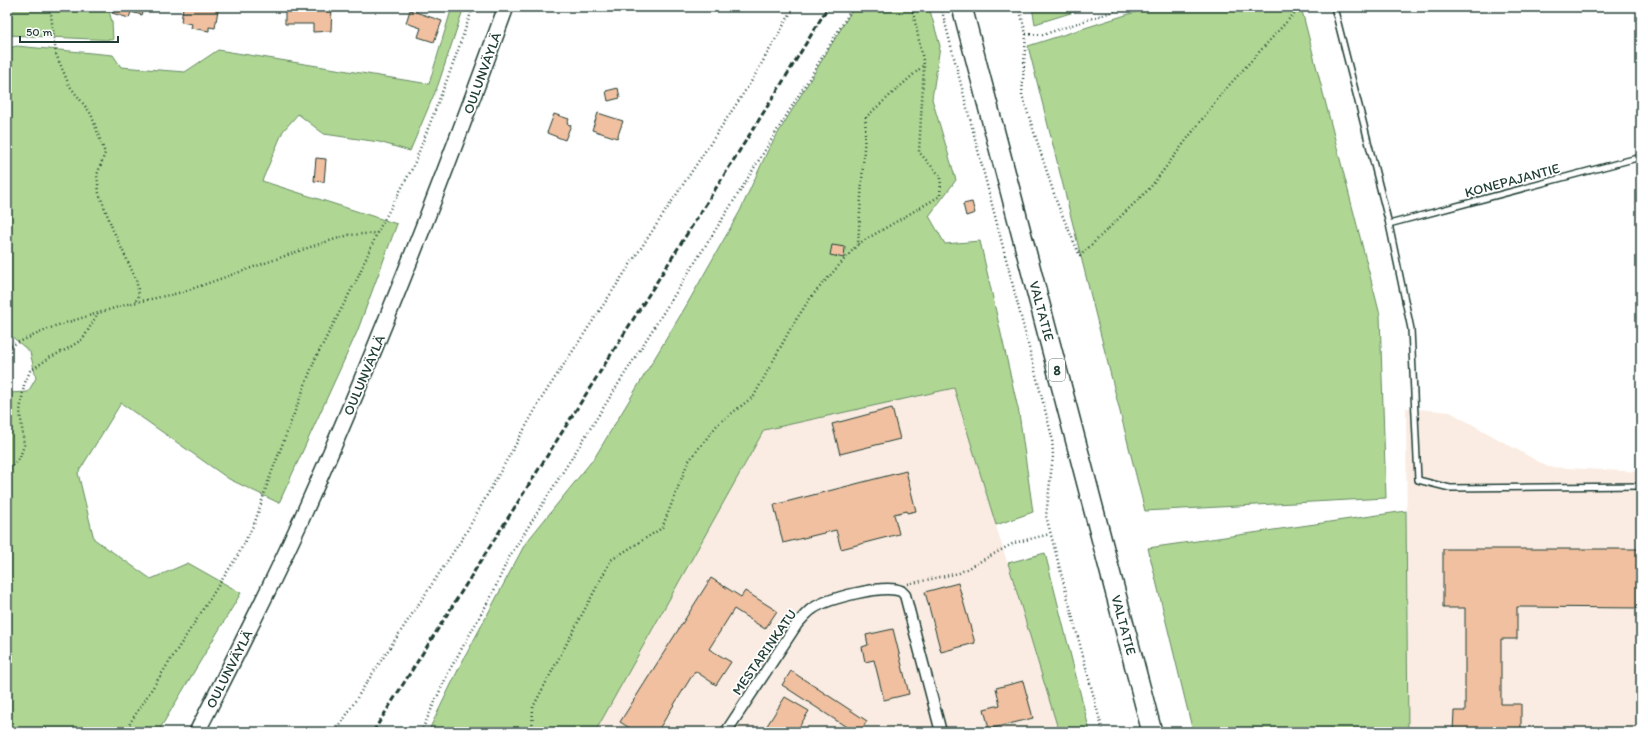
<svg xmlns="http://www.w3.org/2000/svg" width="1648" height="739" viewBox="0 0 1648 739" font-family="Itim,sans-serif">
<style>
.built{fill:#faece2}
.green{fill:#afd793;stroke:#678a64}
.building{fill:#f0c0a0;stroke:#1f3d34}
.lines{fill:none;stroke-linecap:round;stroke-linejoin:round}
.lane-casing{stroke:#1f3d34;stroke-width:8}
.street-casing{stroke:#1f3d34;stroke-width:13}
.secondary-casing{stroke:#1f3d34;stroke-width:18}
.highway-casing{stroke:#1f3d34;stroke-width:22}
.path{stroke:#1f3d34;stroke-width:2.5;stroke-dasharray:1 3;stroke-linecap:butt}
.lane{stroke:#fff;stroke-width:5}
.street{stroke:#fff;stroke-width:10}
.secondary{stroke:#fff;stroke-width:15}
.highway{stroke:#fff;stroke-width:19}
.rail{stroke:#1f3d34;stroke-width:3;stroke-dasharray:6 3;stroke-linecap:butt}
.labels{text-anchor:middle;stroke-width:3.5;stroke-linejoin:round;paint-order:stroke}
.shield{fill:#fff;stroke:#627771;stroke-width:1}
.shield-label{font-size:13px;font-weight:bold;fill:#1f3d34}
.street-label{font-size:14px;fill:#1f3d34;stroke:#fff}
</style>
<rect width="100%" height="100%" fill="#fff"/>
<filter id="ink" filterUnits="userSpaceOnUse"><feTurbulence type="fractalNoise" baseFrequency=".025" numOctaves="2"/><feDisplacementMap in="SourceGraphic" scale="8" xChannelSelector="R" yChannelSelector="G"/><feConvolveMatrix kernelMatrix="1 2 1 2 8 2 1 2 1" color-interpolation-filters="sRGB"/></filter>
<g filter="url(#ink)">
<g class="built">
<polygon points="954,388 1059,732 595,732 764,430"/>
<polygon points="1406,408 1450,412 1548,467 1641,472 1641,732 1408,732"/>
</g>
<g class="green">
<polygon points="7,7 108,7 112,22 113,40 7,35"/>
<polygon points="452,7 464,7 438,85 410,151 379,142 324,134 298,114 283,131 262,181 397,224 357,332 279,503 229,479 121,403 78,473 94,539 151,579 188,563 241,593 158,732 7,732 7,393 28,392 36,378 30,352 9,334 7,312 7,49 16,46 113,55 121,67 185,72 218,50 429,84"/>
<polygon points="854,7 929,7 940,46 932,99 956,180 929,216 945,244 980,241 1019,413 1033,512 996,525 954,388 764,430 595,732 428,732 460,666 525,544 595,457 686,306 740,211 768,150"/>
<polygon points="1032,7 1090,7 1035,24"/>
<polygon points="1151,7 1301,7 1380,315 1386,498 1145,511 1028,46"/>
<polygon points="1406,511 1408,732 1193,732 1148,548"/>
<polygon points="1045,553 1090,732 1059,732 1008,563"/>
</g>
<g class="building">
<polygon points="113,7 145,7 142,15 131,12 129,18 112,13"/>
<polygon points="183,7 213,7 213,9 218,10 215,28 209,27 209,31 191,28 192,24 181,22"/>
<polygon points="285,7 332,7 331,31 313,32 313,24 285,24"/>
<polygon points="410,10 442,21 434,42 418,37 421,28 406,23"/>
<polygon points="618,88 620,98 608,101 606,91"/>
<polygon points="598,113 623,121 617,138 592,130"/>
<polygon points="554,114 569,119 567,124 571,125 565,140 547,133"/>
<polygon points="316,158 326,159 324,182 314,181"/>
<polygon points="972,202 975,213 966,216 963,204"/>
<polygon points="832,245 845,247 844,258 830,255"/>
<polygon points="892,408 900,439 840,454 832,424"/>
<polygon points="906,471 916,511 907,513 907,511 894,514 899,534 841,549 836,530 783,543 774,505"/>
<polygon points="1443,549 1641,549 1641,608 1517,607 1517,639 1501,639 1501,704 1521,704 1521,732 1453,732 1454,711 1465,711 1465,608 1443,608"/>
<polygon points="711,578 741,597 745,591 777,611 765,629 734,609 709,649 731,662 716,685 695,671 657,732 636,732 620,722"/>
<polygon points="958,583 975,643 941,652 925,592"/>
<polygon points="893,629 909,694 884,700 874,660 865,662 862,647 868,645 866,635"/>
<polygon points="791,671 867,721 860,732 854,732 782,685"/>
<polygon points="1023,681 1033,718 989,729 984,709 1000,705 996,688"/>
<polygon points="785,697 809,711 796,732 763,732"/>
</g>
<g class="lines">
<defs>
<g id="lane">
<polyline points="1334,7 1389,224 1411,329 1418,480 1450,488 1641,486"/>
<polyline points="1389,224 1641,157"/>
</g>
<path id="street" d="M726 732 797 624C802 619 806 613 812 609 828 598 884 584 901 591L905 595 941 732"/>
<path id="secondary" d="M197 732C234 659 272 586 305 511 379 346 444 177 506 7"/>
<polyline id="highway" points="962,7 1152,732"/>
</defs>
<use href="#lane" class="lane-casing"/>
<use href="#street" class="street-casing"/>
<use href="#secondary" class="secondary-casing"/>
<use href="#highway" class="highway-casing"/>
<g class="path">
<polyline points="48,7 51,15 56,54 69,85 91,114 105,153 97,175 99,193 113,230 136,279 139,295 135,302"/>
<polyline points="941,7 1052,437 1053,456 1046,516 1103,732"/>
<polyline points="1019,7 1026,34 1022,95 1057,203 1080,256 1150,188 1222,93 1300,7"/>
<polyline points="1026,34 1042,35 1126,7"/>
<polyline points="858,244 940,196 941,177 919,152 924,66"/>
<polyline points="7,345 10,346 55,326 128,304 183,292 316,245 349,235 377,233"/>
<polyline points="7,472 20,457 24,445 20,411 24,385 30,371 49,358 67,349 83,339 98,313"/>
<polyline points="908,584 959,573 1014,543 1050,534"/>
<polyline points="128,732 130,723 238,555 255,522 268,482 315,359 358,277 377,233 413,167 453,64 473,7"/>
<polyline points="336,732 365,685 464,536 543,396 751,82 794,7"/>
<polyline points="421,732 449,671 492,595 508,559 740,191 853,7"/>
<polyline points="532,732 533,707 611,560 662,528 688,462 718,424 754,396 792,326 811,297 858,244 866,117 924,65 912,7"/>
</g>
<use href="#lane" class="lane"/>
<use href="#street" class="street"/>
<use href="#secondary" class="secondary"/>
<use href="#highway" class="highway"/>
<polyline class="rail" points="373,732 779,88 828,7"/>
</g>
</g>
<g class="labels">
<rect class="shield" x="1049" y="359" width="16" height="22" rx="3"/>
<g class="shield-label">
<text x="1057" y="375">8</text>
</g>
<g class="street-label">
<text transform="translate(482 73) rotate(-70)" y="5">OULUNVÄYLÄ</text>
<text transform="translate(1512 180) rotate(-15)" y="5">KONEPAJANTIE</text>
<text transform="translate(1042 311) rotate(75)" y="5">VALTATIE</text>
<text transform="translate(364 375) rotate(-67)" y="5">OULUNVÄYLÄ</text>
<text transform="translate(1124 625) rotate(75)" y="5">VALTATIE</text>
<text transform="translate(764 652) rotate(-55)" y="5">MESTARINKATU</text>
<text transform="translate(229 669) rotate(-63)" y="5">OULUNVÄYLÄ</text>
</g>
</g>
<rect width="1648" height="739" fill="none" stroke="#fff" stroke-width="24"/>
<rect x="12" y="12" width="1624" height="715" fill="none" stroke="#1f3d34" stroke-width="1.5" filter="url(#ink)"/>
<path d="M20 36v6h98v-6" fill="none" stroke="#1f3d34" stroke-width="2"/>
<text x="26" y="36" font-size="12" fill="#1f3d34" stroke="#ffffff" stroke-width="3" paint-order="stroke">50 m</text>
</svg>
